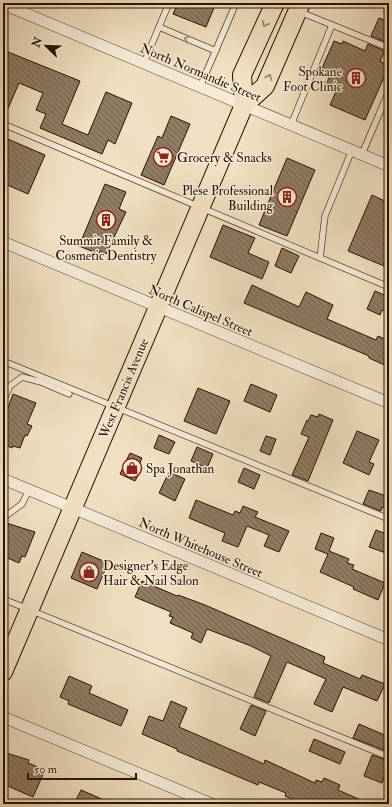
<svg xmlns="http://www.w3.org/2000/svg" width="392" height="807" viewBox="0 0 392 807" font-family="'IM FELL Double Pica',serif">
<style>
.building{fill:url(#building-back-hatch);stroke:#281000}
.lines{fill:none;stroke-linecap:round;stroke-linejoin:round}
.service-casing{stroke:#5a4430;stroke-width:7}
.minor-casing{stroke:#5a4430;stroke-width:12}
.primary-casing{stroke:#281000;stroke-width:20}
.service{stroke:#f5ebd7;stroke-width:5.5}
.minor{stroke:#f5ebd7;stroke-width:11}
.primary{stroke:#f0e0c1;stroke-width:18}
.oneway{stroke:#96826a}
.oneway2{stroke:#998876}
.labels{text-anchor:middle;stroke-width:3;stroke-linejoin:round;paint-order:stroke}
.poi-label{font-size:13px;fill:#281000;stroke:#f5ebd7;text-anchor:start}
.street-label{font-size:13px;fill:#281000;stroke:#f5ebd7}
</style>
<defs>
<pattern id="building-back-hatch" width="6" height="6" patternUnits="userSpaceOnUse"><rect width="6" height="6" fill="#907c64"/><path d="M-1 5l2 2M0 0l6 6M5-1l2 2" fill="none" stroke="#766450"/></pattern>
</defs>
<rect width="100%" height="100%" fill="#f0e0c1"/>
<filter id="stains"><feTurbulence type="fractalNoise" baseFrequency=".005" numOctaves="4"/><feColorMatrix values="0 0 0 0 .2 0 0 0 0 .09 0 0 0 0 .02 0 0 0 .5 -.17"/></filter>
<radialGradient id="worn" r=".72"><stop offset=".6" stop-color="#630" stop-opacity="0"/><stop offset="1" stop-color="#630" stop-opacity=".3"/></radialGradient>
<g class="building">
<polygon points="178,3 216,3 206,27 173,14"/>
<polygon points="379,18 389,22 388,43 371,36"/>
<polygon points="334,41 342,44 343,41 365,51 368,44 385,51 380,61 389,66 365,120 330,105 337,89 326,85 331,72 322,68"/>
<polygon points="3,50 80,81 62,124 88,135 106,92 132,103 115,144 108,140 102,154 40,128 46,114 36,110 43,93 19,83 3,120"/>
<polygon points="171,116 190,124 164,185 141,175 158,136 162,138"/>
<polygon points="3,137 45,155 28,194 3,183"/>
<polygon points="287,158 315,170 287,236 259,225"/>
<polygon points="105,184 126,192 119,209 126,212 106,254 100,251 99,254 79,246"/>
<polygon points="372,195 389,203 389,268 348,251"/>
<polygon points="223,225 255,238 248,253 269,262 262,279 210,257"/>
<polygon points="282,248 299,256 291,273 275,266"/>
<polygon points="252,285 299,307 306,292 333,305 327,319 376,340 378,336 389,341 389,367 369,358 369,356 244,303"/>
<polygon points="375,291 389,297 389,313 382,310 380,315 367,309"/>
<polygon points="251,384 277,395 270,412 244,401"/>
<polygon points="198,388 230,401 216,434 184,421"/>
<polygon points="13,394 36,403 27,424 32,426 27,436 25,435 20,448 13,446 12,448 3,444 3,412 6,413"/>
<polygon points="319,414 333,420 308,481 292,475 309,437 301,434 307,420 308,421 311,415 318,417"/>
<polygon points="357,431 379,440 369,462 374,464 369,475 343,463"/>
<polygon points="159,435 175,442 169,454 154,448"/>
<polygon points="266,436 276,439 270,455 260,451"/>
<polygon points="197,447 213,454 207,468 191,461"/>
<polygon points="130,453 142,458 138,467 142,468 135,481 120,474"/>
<polygon points="244,468 260,475 254,489 238,482"/>
<polygon points="169,472 185,479 175,501 159,493"/>
<polygon points="369,490 389,497 389,510 382,507 381,511 363,504"/>
<polygon points="196,500 233,515 235,511 240,513 243,506 258,512 255,517 289,531 279,552 264,546 269,535 247,526 238,547 222,541 225,533 189,518"/>
<polygon points="3,522 35,532 25,557 22,556 19,563 3,556"/>
<polygon points="376,530 389,535 389,545 386,553 369,547"/>
<polygon points="321,533 334,538 329,551 349,559 347,563 354,565 352,569 385,583 378,600 353,589 354,587 320,572 328,554 315,549"/>
<polygon points="82,552 108,563 97,589 71,578"/>
<polygon points="142,581 177,596 178,595 205,605 325,657 323,663 360,679 362,675 385,684 377,701 343,687 332,712 314,704 326,679 287,662 269,703 254,697 271,656 251,646 207,629 201,643 191,638 193,633 170,623 173,617 169,616 171,612 135,597"/>
<polygon points="69,676 92,686 89,693 128,710 121,726 68,704 69,701 60,697"/>
<polygon points="171,701 187,708 179,727 264,764 265,760 315,783 316,780 322,782 324,778 340,785 338,790 370,804 303,804 285,796 286,793 259,782 258,785 177,751 177,749 142,734 149,716 163,721"/>
<polygon points="251,705 266,711 255,736 240,729"/>
<polygon points="359,724 389,737 389,752 353,738"/>
<polygon points="314,739 345,752 340,764 309,751"/>
<polygon points="3,752 29,760 28,763 45,770 33,797 3,784"/>
<polygon points="372,755 389,761 382,783 364,776"/>
<polygon points="81,790 113,804 74,804"/>
</g>
<g class="lines">
<defs>
<g id="service">
<polyline points="300,12 389,48"/>
<polyline points="159,27 216,51"/>
<polyline points="144,63 169,3"/>
<polyline points="200,87 236,3"/>
<polyline points="3,124 389,287"/>
<polyline points="291,125 332,25"/>
<polyline points="362,154 389,91"/>
<polyline points="320,258 325,216 352,150"/>
<polyline points="3,361 389,519"/>
<polyline points="3,401 10,386 22,377 41,382 69,394"/>
<polyline points="3,518 22,504 29,490"/>
<polyline points="3,599 389,757"/>
</g>
<g id="minor">
<polyline points="3,4 389,166"/>
<polyline points="3,242 389,403"/>
<polyline points="3,479 389,640"/>
<polyline points="3,717 212,804"/>
</g>
<g id="primary">
<polyline points="244,105 242,75 275,3"/>
<polyline points="3,672 244,105 265,86 301,3"/>
</g>
</defs>
<use href="#service" class="service-casing"/>
<use href="#minor" class="minor-casing"/>
<use href="#primary" class="primary-casing"/>
<use href="#service" class="service"/>
<use href="#minor" class="minor"/>
<use href="#primary" class="primary"/>
</g>
<defs><path id="oneway-chevron" d="M-2-3.5L2.5 0L-2 3.5" fill="none" stroke-width="1.6" stroke-linecap="round" stroke-linejoin="round"/></defs>
<g class="oneway">
<use href="#oneway-chevron" transform="translate(265 24) rotate(115)"/>
<use href="#oneway-chevron" transform="translate(269 77) rotate(-67)"/>
</g>
<use class="oneway2" href="#oneway-chevron" transform="translate(187 39) rotate(-157)"/>
<defs>
<symbol id="building-ring" viewBox="-11 -11 22 22"><circle r="9.5" fill="#f5ebd7" stroke="#8f2418" stroke-width="1.5"/><path d="M-4-6H4V6H1V3H-1V6H-4ZM-2.5-4.3h1.7v1.8h-1.7ZM.8-4.3h1.7v1.8H.8ZM-2.5-1h1.7V.8h-1.7ZM.8-1h1.7V.8H.8Z" fill="#8f2418"/></symbol>
<symbol id="supermarket-ring" viewBox="-11 -11 22 22"><circle r="9.5" fill="#f5ebd7" stroke="#8f2418" stroke-width="1.5"/><path d="M-6-5.5h2.5l.6 2H6L4.5 2H-2.5L-4.4-4H-6ZM-1.5 3.2a1.3 1.3 0 1 0 .1 0ZM3 3.2a1.3 1.3 0 1 0 .1 0Z" fill="#8f2418"/></symbol>
<symbol id="shop-ring" viewBox="-11 -11 22 22"><circle r="9.5" fill="#f5ebd7" stroke="#8f2418" stroke-width="1.5"/><path d="M-5-2.5h2.3a2.7 3.5 0 0 1 5.4 0H5L5.5 6h-11ZM-1.5-2.5h3a1.5 2.3 0 0 0-3 0Z" fill="#8f2418"/></symbol>
</defs>
<g fill-rule="evenodd">
<use href="#building-ring" x="345" y="67" width="22" height="22"/>
<use href="#supermarket-ring" x="152" y="146" width="22" height="22"/>
<use href="#building-ring" x="276" y="186" width="22" height="22"/>
<use href="#building-ring" x="95" y="209" width="22" height="22"/>
<use href="#shop-ring" x="121" y="457" width="22" height="22"/>
<use href="#shop-ring" x="78" y="561" width="22" height="22"/>
</g>
<g class="labels">
<g class="poi-label">
<text x="342" y="76" text-anchor="end">Spokane<tspan x="342" dy="15">Foot Clinic</tspan></text>
<text x="177" y="162">Grocery &amp; Snacks</text>
<text x="273" y="195" text-anchor="end">Plese Professional<tspan x="273" dy="15">Building</tspan></text>
<text x="106" y="245" text-anchor="middle">Summit Family &amp;<tspan x="106" dy="15">Cosmetic Dentistry</tspan></text>
<text x="146" y="473">Spa Jonathan</text>
<text x="103" y="570">Designer's Edge<tspan x="103" dy="15">Hair &amp; Nail Salon</tspan></text>
</g>
<g class="street-label">
<text transform="translate(201 72) rotate(23)" y="5">North Normandie Street</text>
<text transform="translate(201 310) rotate(23)" y="5">North Calispel Street</text>
<text transform="translate(123 388) rotate(-67)" y="5">West Francis Avenue</text>
<text transform="translate(201 547) rotate(23)" y="5">North Whitehouse Street</text>
</g>
</g>
<rect width="392" height="807" fill="none" stroke="#f0e0c1" stroke-width="16"/>
<rect x="4" y="4" width="384" height="799" fill="none" stroke="#281000" stroke-width="2"/>
<rect x="8" y="8" width="376" height="791" fill="none" stroke="#281000"/>
<g transform="translate(46 46) rotate(293)" stroke="#f5ebd7" stroke-width="3" paint-order="stroke">
<path d="M0-3L7 15L0 10L-7 15Z" fill="#281000"/>
<text y="-6" font-size="11" font-weight="bold" text-anchor="middle" fill="#281000">N</text>
</g>
<path d="M28 773v6h108v-6" fill="none" stroke="#281000" stroke-width="2"/>
<text x="34" y="773" font-size="12" fill="#281000" stroke="#f5ebd7" stroke-width="3" paint-order="stroke">50 m</text>
<rect width="100%" height="100%" filter="url(#stains)"/>
<rect width="100%" height="100%" fill="url(#worn)"/>
</svg>
